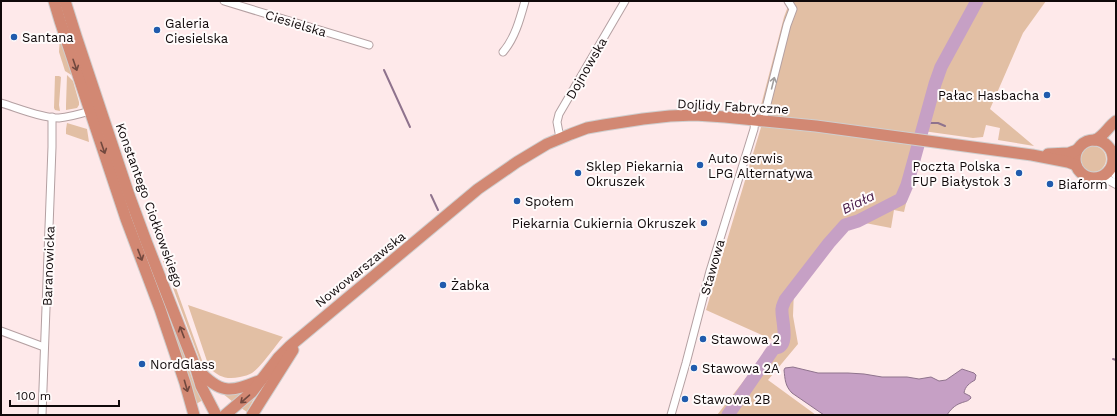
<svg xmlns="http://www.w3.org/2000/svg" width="1117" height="416" viewBox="0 0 1117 416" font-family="'Work Sans',sans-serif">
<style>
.green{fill:#e2bfa4}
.water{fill:#c6a0c5;stroke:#8f738d}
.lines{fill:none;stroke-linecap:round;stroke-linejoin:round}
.stream{stroke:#8f738d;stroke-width:2}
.river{stroke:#c6a0c5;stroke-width:13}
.minor-casing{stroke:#b4a0a2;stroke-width:9}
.tertiary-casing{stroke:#b4a0a2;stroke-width:10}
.trunk-casing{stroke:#cfcece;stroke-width:13}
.minor{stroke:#fff;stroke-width:7}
.tertiary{stroke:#fff;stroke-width:8}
.trunk{stroke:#d28873;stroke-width:11}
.oneway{stroke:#71483e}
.oneway2{stroke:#9f9d9d}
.poi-dot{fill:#205bad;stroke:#fffbfb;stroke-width:1.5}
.labels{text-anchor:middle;stroke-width:4;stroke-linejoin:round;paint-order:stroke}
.poi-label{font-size:13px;fill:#10090a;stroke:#fffbfb;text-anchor:start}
.street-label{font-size:13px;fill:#10090a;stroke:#fffbfb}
.water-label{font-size:14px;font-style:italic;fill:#451746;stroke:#fffbfb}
</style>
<rect width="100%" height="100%" fill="#fee9ea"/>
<g class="green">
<polygon points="790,1 1046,1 1023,33 990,109 1034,146 998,140 1000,128 986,125 983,137 973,138 923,131 904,212 894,210 891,228 860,222 845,227 794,289 793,316 798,344 768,380 816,415 717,415 775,341 706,310 762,124 759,113 784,17"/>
<polygon points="60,35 73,76 65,71 59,52"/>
<polygon points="67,75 73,81 79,102 79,105 77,108 66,110 66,105"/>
<polygon points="55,76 59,76 61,77 59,105 60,111 55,110 54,108"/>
<polygon points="67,123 87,129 89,142 66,134 66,129"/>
<circle cx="1093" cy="159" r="13"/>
<polygon points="120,186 169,312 193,381 203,400 196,404"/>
<polygon points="166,260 204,366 207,373 202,366 163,261"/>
<path d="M188 305 283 337C276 345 261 367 252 373 249 375 244 376 240 377 227 380 218 377 209 367Z"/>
<polygon points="247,390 233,402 222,393"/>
<polygon points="258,391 247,412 241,408"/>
</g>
<path class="water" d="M793 367 818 373H848L864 374 882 377H907L919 379 931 377 939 381 946 380 962 369 974 373 976 375 975 380C970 383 965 386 964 393L970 396 971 398C967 402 966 401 961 403 955 405 950 410 947 415H824L792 393C785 386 785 379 784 370L785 368Z"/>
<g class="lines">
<g class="stream">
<polyline points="384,70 410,127"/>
<polyline points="923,123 938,123 945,126"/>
<polyline points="431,195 438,210"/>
<polyline points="1113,359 1116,360"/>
</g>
<path class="river" d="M728 415 772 351 775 348C791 347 781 319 782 309 782 306 784 303 785 300L829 243 845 225 858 221 901 199 907 185 935 84 941 67 977 1"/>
<defs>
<g id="minor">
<polyline points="224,1 369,45"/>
<path d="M503 52C515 38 520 19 525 1"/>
<path d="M1 103C18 108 41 118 59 118 70 117 80 114 90 111"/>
<polyline points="763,120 787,25 793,9 788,1"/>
<polyline points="560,138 557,122 559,114 625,1"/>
<polyline points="1,331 44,347"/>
<polyline points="42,415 52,147 52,117"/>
<polyline points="671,415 686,363 710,271 754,129 755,120"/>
</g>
<g id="tertiary">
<polyline points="1111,166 1113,171 1116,175"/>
<polyline points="1100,177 1107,179 1116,184"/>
</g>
<g id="trunk">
<polyline points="54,1 60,21 126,219 160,309 185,383 194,415"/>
<polyline points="65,1 76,36 129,195 146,241 196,369 201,386 216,415"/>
<path d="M1095 140C1104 136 1108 127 1116 121"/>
<circle cx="1094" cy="159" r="19"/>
<polyline points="1048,154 1069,153 1077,150"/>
<path d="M197 369C221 394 229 393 261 380"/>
<polyline points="225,415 252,392 278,358 290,346 478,189 517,162 547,144 571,134 587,128 604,125 643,119 670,116 695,115 725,117 816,126 1032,155 1068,162 1076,165"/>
<polyline points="252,415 293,350"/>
</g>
</defs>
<use href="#minor" class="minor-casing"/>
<use href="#tertiary" class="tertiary-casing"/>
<use href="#trunk" class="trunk-casing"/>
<use href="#minor" class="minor"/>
<use href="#tertiary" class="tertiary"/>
<use href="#trunk" class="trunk"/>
</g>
<defs><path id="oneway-shaft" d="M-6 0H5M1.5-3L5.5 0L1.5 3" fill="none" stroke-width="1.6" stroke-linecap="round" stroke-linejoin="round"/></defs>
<g class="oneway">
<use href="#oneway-shaft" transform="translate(75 65) rotate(71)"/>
<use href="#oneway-shaft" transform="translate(103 148) rotate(71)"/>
<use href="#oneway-shaft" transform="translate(140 255) rotate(69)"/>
<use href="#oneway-shaft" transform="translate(182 332) rotate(-111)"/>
<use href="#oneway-shaft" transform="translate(186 386) rotate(74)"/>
<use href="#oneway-shaft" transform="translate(245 399) rotate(139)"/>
</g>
<use class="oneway2" href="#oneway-shaft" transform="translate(773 83) rotate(-76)"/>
<g class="poi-dot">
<circle cx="157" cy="30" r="4"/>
<circle cx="14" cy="37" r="4"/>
<circle cx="1047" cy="95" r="4"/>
<circle cx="700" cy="165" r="4"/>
<circle cx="578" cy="173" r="4"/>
<circle cx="1019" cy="173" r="4"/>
<circle cx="1050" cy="184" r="4"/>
<circle cx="517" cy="201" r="4"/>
<circle cx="704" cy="223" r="4"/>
<circle cx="443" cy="285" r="4"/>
<circle cx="703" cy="339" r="4"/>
<circle cx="142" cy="364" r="4"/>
<circle cx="694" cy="368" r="4"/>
<circle cx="685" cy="399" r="4"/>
</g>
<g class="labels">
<g class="poi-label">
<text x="165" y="28">Galeria<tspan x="165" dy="15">Ciesielska</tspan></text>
<text x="22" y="42">Santana</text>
<text x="1039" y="100" text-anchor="end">Pałac Hasbacha</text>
<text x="708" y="163">Auto serwis<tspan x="708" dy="15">LPG Alternatywa</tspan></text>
<text x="586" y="171">Sklep Piekarnia<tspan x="586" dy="15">Okruszek</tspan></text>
<text x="1011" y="171" text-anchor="end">Poczta Polska -<tspan x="1011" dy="15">FUP Białystok 3</tspan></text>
<text x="1058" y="189">Biaform</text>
<text x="525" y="206">Społem</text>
<text x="696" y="228" text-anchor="end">Piekarnia Cukiernia Okruszek</text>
<text x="451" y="290">Żabka</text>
<text x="711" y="344">Stawowa 2</text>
<text x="150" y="369">NordGlass</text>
<text x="702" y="373">Stawowa 2A</text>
<text x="693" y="404">Stawowa 2B</text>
</g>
<g class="street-label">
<text transform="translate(296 23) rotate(17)" y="5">Ciesielska</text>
<text transform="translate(586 68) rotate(-60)" y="5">Dojnowska</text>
<text transform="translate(733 106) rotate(3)" y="5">Dojlidy Fabryczne</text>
<text transform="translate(150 205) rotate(70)" y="5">Konstantego Ciołkowskiego</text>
<text transform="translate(48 266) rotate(-88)" y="5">Baranowicka</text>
<text transform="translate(712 267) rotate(-74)" y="5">Stawowa</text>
<text transform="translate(360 269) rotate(-39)" y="5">Nowowarszawska</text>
</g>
<g class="water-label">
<text transform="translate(858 202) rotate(-26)" y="5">Biała</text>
</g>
</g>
<rect width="1117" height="416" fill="none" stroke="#10090a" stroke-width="4"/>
<path d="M10 400v6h109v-6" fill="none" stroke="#10090a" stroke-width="2"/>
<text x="16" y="400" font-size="12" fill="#10090a" stroke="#fffbfb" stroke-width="3" paint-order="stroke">100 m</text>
</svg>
